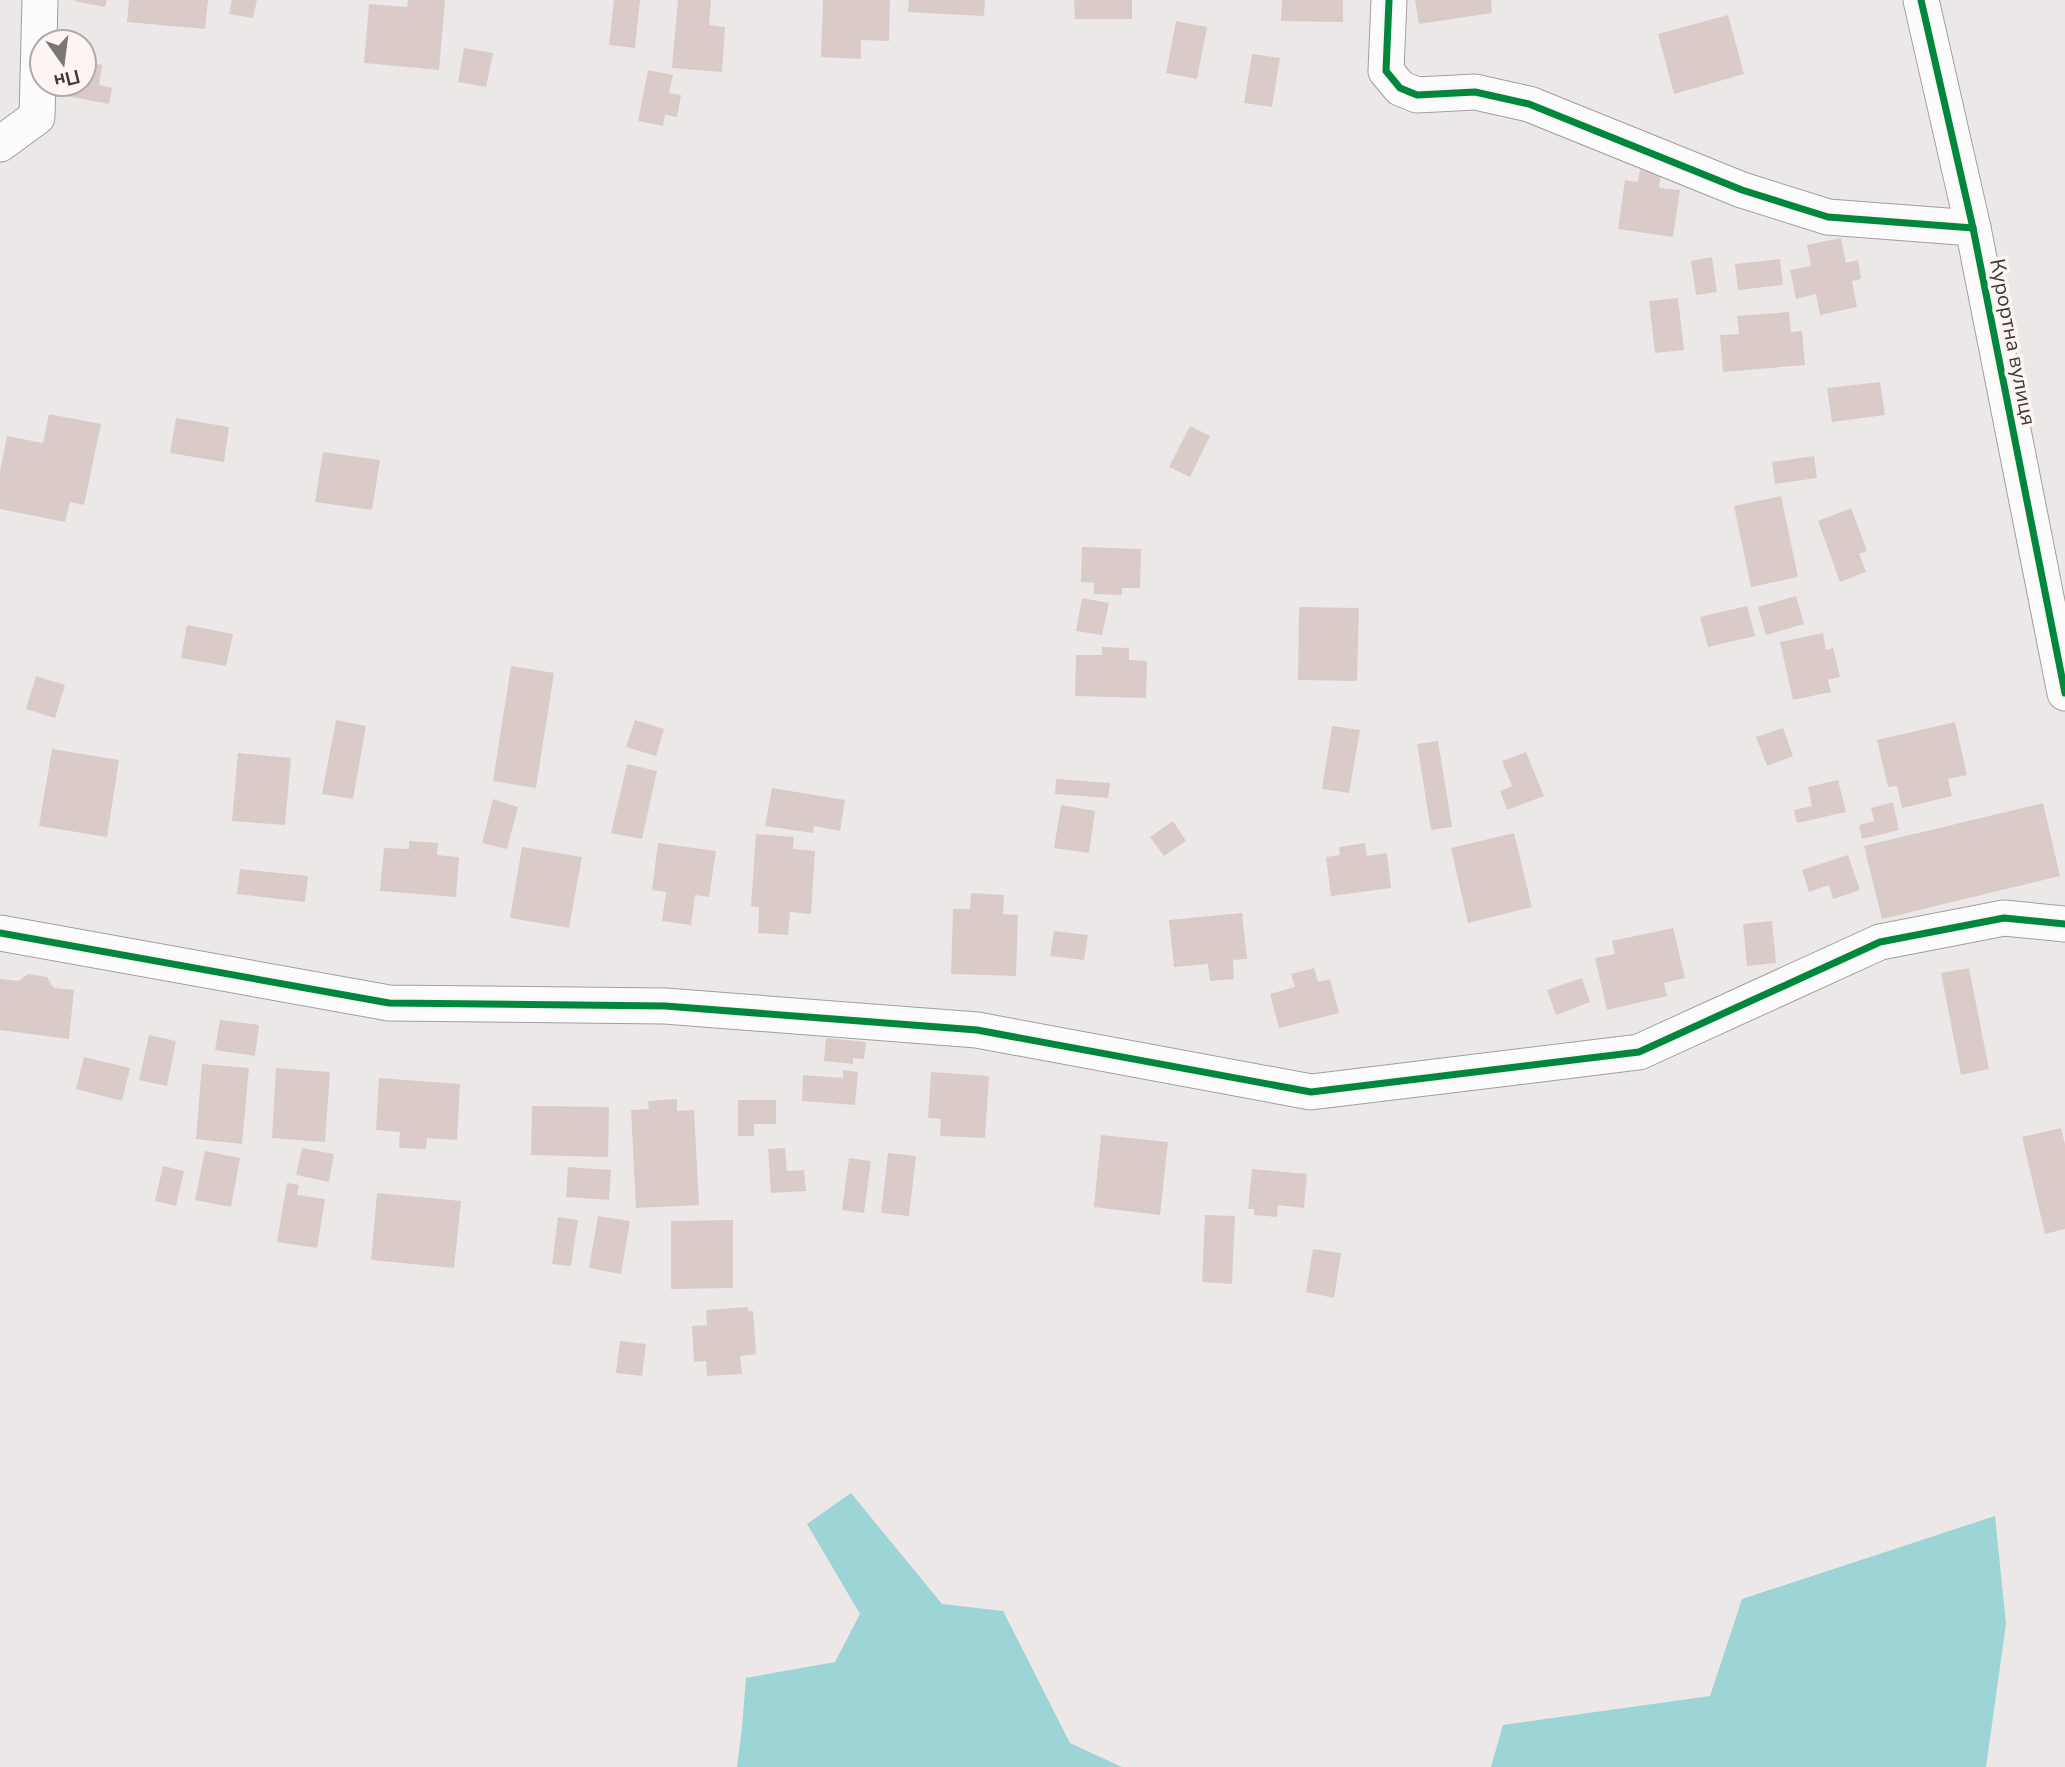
<svg xmlns="http://www.w3.org/2000/svg" width="2065" height="1767" viewBox="0 0 2065 1767" font-family="'Nunito Sans',sans-serif">
<style>
.water{fill:#9dd4d5}
.building{fill:#dacbc9}
.lines{fill:none;stroke-linecap:round;stroke-linejoin:round}
.street-casing{stroke:#a19e9e;stroke-width:37}
.street{stroke:#fcfcfc;stroke-width:35}
.cycleway-casing{stroke:#fdf5f3;stroke-width:11}
.cycleway{stroke:#00873e;stroke-width:7}
.labels{text-anchor:middle;stroke-width:7;stroke-linejoin:round;paint-order:stroke}
.street-label{font-size:21px;fill:#3d3a3a;stroke:#fdf5f3}
</style>
<rect width="100%" height="100%" fill="#ede8e8"/>
<g class="water">
<polygon points="851,1493 942,1604 1003,1611 1070,1743 1122,1767 737,1767 742,1727 746,1678 835,1662 860,1614 807,1524"/>
<polygon points="1995,1516 2006,1624 1986,1767 1491,1767 1503,1725 1710,1696 1742,1599"/>
</g>
<g class="building">
<polygon points="74,0 107,0 105,7 74,1"/>
<polygon points="129,0 208,0 205,29 127,22"/>
<polygon points="232,0 257,0 253,18 229,14"/>
<polygon points="408,0 445,0 439,70 364,63 369,4 407,7"/>
<polygon points="614,0 640,0 635,48 609,45"/>
<polygon points="678,0 711,0 709,25 725,27 722,72 672,68"/>
<polygon points="823,0 890,0 889,41 861,40 861,59 821,57"/>
<polygon points="909,0 985,0 984,16 908,12"/>
<polygon points="1074,0 1132,0 1132,19 1075,19"/>
<polygon points="1282,0 1343,0 1343,22 1281,21"/>
<polygon points="1415,0 1491,0 1492,13 1419,24"/>
<polygon points="1728,15 1744,74 1674,94 1658,34"/>
<polygon points="1176,21 1207,27 1197,79 1166,73"/>
<polygon points="464,48 493,53 486,87 458,82"/>
<polygon points="1252,54 1280,58 1272,107 1244,103"/>
<polygon points="84,62 102,65 99,85 112,88 109,104 61,95 63,84 84,84"/>
<polygon points="648,70 673,75 669,93 681,95 677,117 665,115 663,126 638,121"/>
<polygon points="1640,170 1661,173 1659,188 1680,190 1673,237 1618,229 1625,180 1638,182"/>
<polygon points="1841,238 1846,263 1858,260 1861,279 1852,281 1857,307 1820,315 1816,294 1796,299 1790,270 1811,266 1807,245"/>
<polygon points="1712,257 1717,292 1696,295 1691,261"/>
<polygon points="1780,259 1783,285 1738,290 1735,264"/>
<polygon points="1678,298 1684,350 1655,353 1649,301"/>
<polygon points="1789,312 1791,332 1802,331 1805,365 1723,372 1720,335 1739,334 1737,316"/>
<polygon points="1880,382 1885,415 1832,422 1827,388"/>
<polygon points="49,414 101,424 84,505 70,502 65,522 0,509 0,472 7,436 43,443"/>
<polygon points="176,418 229,427 224,462 170,453"/>
<polygon points="1190,426 1210,436 1190,477 1169,467"/>
<polygon points="323,452 380,460 372,510 315,502"/>
<polygon points="1814,456 1817,478 1775,484 1772,462"/>
<polygon points="1781,496 1798,577 1751,587 1734,506"/>
<polygon points="1851,508 1867,551 1859,554 1866,572 1840,582 1818,521"/>
<polygon points="1082,547 1141,549 1140,588 1122,588 1122,595 1094,594 1094,583 1081,582"/>
<polygon points="1796,596 1804,624 1766,635 1758,607"/>
<polygon points="1082,598 1109,603 1102,635 1076,631"/>
<polygon points="1747,606 1755,636 1708,647 1700,617"/>
<polygon points="1299,607 1359,608 1357,681 1298,680"/>
<polygon points="187,625 233,634 226,666 181,658"/>
<polygon points="1823,633 1826,650 1833,648 1840,677 1828,680 1831,692 1793,700 1780,642"/>
<polygon points="1102,647 1129,648 1129,660 1147,661 1146,698 1075,696 1076,655 1102,655"/>
<polygon points="511,666 554,673 536,788 493,781"/>
<polygon points="36,676 65,685 55,718 26,709"/>
<polygon points="336,720 366,726 353,799 322,794"/>
<polygon points="635,720 664,729 656,756 626,747"/>
<polygon points="1955,722 1967,775 1948,779 1952,796 1902,808 1897,786 1888,787 1877,740"/>
<polygon points="1332,726 1360,730 1349,793 1322,789"/>
<polygon points="1783,728 1793,756 1767,766 1756,737"/>
<polygon points="1438,741 1452,827 1431,830 1417,744"/>
<polygon points="52,749 119,760 107,837 39,826"/>
<polygon points="1526,752 1544,796 1507,810 1500,791 1512,786 1502,761"/>
<polygon points="238,753 291,758 285,825 232,821"/>
<polygon points="627,764 657,771 642,839 611,833"/>
<polygon points="1056,779 1110,783 1108,798 1055,794"/>
<polygon points="1838,780 1846,812 1797,823 1794,810 1812,806 1808,787"/>
<polygon points="772,788 845,800 840,831 814,826 813,833 765,826"/>
<polygon points="493,799 518,807 507,849 482,843"/>
<polygon points="1893,802 1899,830 1862,839 1859,825 1874,821 1871,808"/>
<polygon points="2043,803 2060,876 1882,919 1864,846"/>
<polygon points="1061,805 1095,811 1089,853 1054,848"/>
<polygon points="1173,821 1186,841 1164,856 1150,837"/>
<polygon points="1514,833 1532,907 1468,923 1451,848"/>
<polygon points="756,834 794,837 793,849 815,851 811,914 790,912 788,935 758,933 759,907 751,906"/>
<polygon points="409,841 438,843 437,855 459,857 456,897 380,891 384,848 409,849"/>
<polygon points="658,843 716,851 709,897 695,895 691,925 662,921 666,892 652,890"/>
<polygon points="1365,843 1367,856 1387,853 1391,888 1331,896 1326,857 1340,855 1339,847"/>
<polygon points="522,847 582,857 569,928 510,918"/>
<polygon points="1848,855 1860,890 1833,899 1829,885 1809,892 1802,870"/>
<polygon points="240,869 308,876 305,902 237,894"/>
<polygon points="971,893 1004,895 1003,914 1018,915 1016,976 951,974 953,909 970,909"/>
<polygon points="1242,913 1247,959 1233,960 1234,979 1210,981 1208,964 1174,967 1169,920"/>
<polygon points="1772,921 1776,963 1747,966 1743,924"/>
<polygon points="1673,928 1685,978 1664,983 1667,996 1607,1010 1595,958 1615,954 1612,941"/>
<polygon points="1054,931 1088,935 1084,960 1050,956"/>
<polygon points="1314,968 1318,982 1330,979 1339,1013 1279,1028 1270,994 1295,987 1291,974"/>
<polygon points="1969,968 1989,1069 1961,1075 1941,973"/>
<polygon points="28,974 47,977 54,988 74,990 69,1039 0,1030 0,979 19,981"/>
<polygon points="1582,978 1590,1002 1556,1015 1547,990"/>
<polygon points="220,1020 259,1025 255,1056 215,1050"/>
<polygon points="149,1035 176,1041 167,1086 139,1080"/>
<polygon points="826,1038 866,1042 864,1059 853,1058 853,1064 824,1061"/>
<polygon points="84,1057 130,1068 122,1101 76,1089"/>
<polygon points="202,1064 249,1068 242,1144 196,1139"/>
<polygon points="276,1068 330,1072 325,1142 272,1138"/>
<polygon points="843,1070 858,1072 855,1105 802,1101 803,1075 843,1078"/>
<polygon points="931,1072 989,1076 985,1138 940,1136 941,1119 928,1118"/>
<polygon points="379,1078 460,1084 457,1140 427,1138 426,1149 399,1148 400,1132 376,1130"/>
<polygon points="677,1099 677,1111 694,1110 699,1205 636,1208 631,1110 649,1109 648,1101"/>
<polygon points="738,1100 776,1100 776,1124 754,1124 754,1136 738,1136"/>
<polygon points="532,1106 609,1107 608,1157 531,1155"/>
<polygon points="2061,1128 2065,1144 2065,1229 2045,1234 2022,1137"/>
<polygon points="1101,1135 1168,1142 1160,1215 1094,1207"/>
<polygon points="302,1148 334,1154 329,1182 296,1175"/>
<polygon points="785,1148 787,1171 804,1170 806,1191 771,1193 768,1149"/>
<polygon points="205,1151 240,1158 231,1207 195,1200"/>
<polygon points="888,1153 916,1156 909,1216 881,1213"/>
<polygon points="849,1158 871,1161 864,1213 842,1210"/>
<polygon points="163,1166 184,1171 176,1206 155,1201"/>
<polygon points="568,1167 611,1170 609,1200 566,1197"/>
<polygon points="1252,1169 1307,1174 1304,1208 1278,1205 1277,1217 1254,1215 1254,1209 1248,1209"/>
<polygon points="287,1183 299,1185 297,1195 325,1199 317,1248 277,1242"/>
<polygon points="377,1193 461,1201 454,1268 371,1260"/>
<polygon points="1205,1215 1235,1216 1232,1284 1202,1282"/>
<polygon points="598,1216 630,1221 621,1274 589,1268"/>
<polygon points="558,1217 578,1220 571,1266 552,1264"/>
<polygon points="733,1220 733,1288 671,1289 671,1221"/>
<polygon points="1313,1249 1341,1253 1334,1298 1306,1292"/>
<polygon points="748,1307 748,1311 753,1311 756,1354 740,1356 742,1374 707,1376 706,1361 694,1362 692,1326 707,1325 706,1310"/>
<polygon points="620,1341 646,1344 642,1376 616,1373"/>
</g>
<g class="lines">
<defs>
<g id="street">
<polyline points="1389,0 1386,71 1400,88 1417,95 1475,92 1529,104 1742,190 1828,217 1973,228"/>
<polyline points="1921,0 1973,228 2065,693"/>
<polyline points="0,144 37,117 40,0"/>
<polyline points="0,933 389,1003 665,1006 977,1030 1311,1092 1639,1052 1880,942 2004,918 2065,924"/>
</g>
</defs>
<use href="#street" class="street-casing"/>
<use href="#street" class="street"/>
<defs>
<g id="cycleway">
<polyline points="1389,0 1386,71 1400,88 1417,95 1475,92 1529,104 1742,190 1828,217 1973,228"/>
<polyline points="1921,0 1973,228 2065,693"/>
<polyline points="0,933 389,1003 665,1006 977,1030 1311,1092 1639,1052 1880,942 2004,918 2065,924"/>
</g>
</defs>
<use href="#cycleway" class="cycleway-casing"/>
<use href="#cycleway" class="cycleway"/>
</g>
<g class="labels">
<g class="street-label">
<text transform="translate(2013 342) rotate(79)" y="7">Курортна вулиця</text>
</g>
</g>
<g transform="translate(63 63) rotate(166)"><circle r="33" fill="#fdf5f3" stroke="#b0aaa9" stroke-width="2"/>
<path d="M0-5L12 26L0 18L-12 26Z" fill="#7b7777"/>
<text y="-10" font-size="19" font-weight="bold" text-anchor="middle" fill="#3d3a3a">Пн</text>
</g>
</svg>
